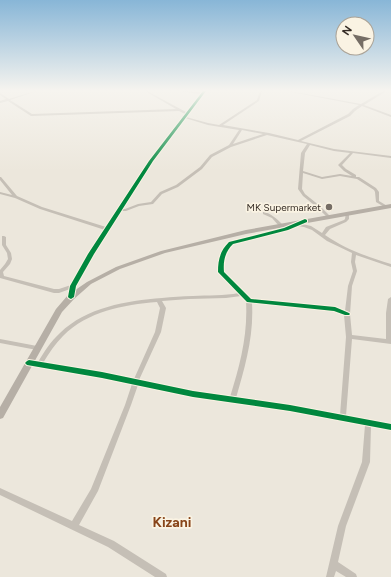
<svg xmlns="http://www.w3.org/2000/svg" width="391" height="577" viewBox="0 0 391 577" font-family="Figtree,sans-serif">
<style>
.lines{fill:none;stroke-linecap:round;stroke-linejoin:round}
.minor{fill:#c5bfb6;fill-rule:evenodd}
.secondary{fill:#b6afa6;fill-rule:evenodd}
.cycleway-casing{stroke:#faf3e3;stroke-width:2}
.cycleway{fill:#00873e;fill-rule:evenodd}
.poi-dot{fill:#756d65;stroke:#faf3e3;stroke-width:1.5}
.labels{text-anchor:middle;stroke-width:3.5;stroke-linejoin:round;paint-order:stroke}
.poi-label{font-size:10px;fill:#352c25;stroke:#faf3e3;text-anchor:end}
.near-quarter-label{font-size:14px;font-weight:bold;fill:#884519;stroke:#faf3e3}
</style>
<rect width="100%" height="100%" fill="#ece7dc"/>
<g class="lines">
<g class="minor">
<path d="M35 91H37L10 100 32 114 176 109 145 91H147L186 112 201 94 183 92 182 91 202 92 203 91H205L186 117 208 123 219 125 257 100 260 91H262L259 101 223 125 269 133 298 140 348 114 353 109 359 105 291 92 290 91 361 104 383 91H385V92L364 105 391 115V117L362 106 355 111 350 116 301 141 334 149 391 156V158L353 153 342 165 346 169 356 175V177H359L376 188 379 192V201L389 207 388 208H386L376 202 375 192 374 190 357 179 340 176 322 179 303 173 302 189 305 194 320 206 331 217 329 218H328L318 208 303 196 298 189 301 153 307 144 267 135 231 147 212 157 202 169 178 187 162 194 153 204 139 206 126 211H121L93 254 75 286 73 298 71 299 68 297 70 289 59 293H54L0 278V270L5 264 8 259 7 253 2 245V236H4L6 237V245L11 253 12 259 10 264 3 272 4 276 54 289H59L71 285 89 254 105 230 40 209 15 198 0 194V192L12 195 0 180V177H1L17 196 42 207 106 227 150 160 182 118V116H183L185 114 179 111 31 116 8 101 0 103V101L6 99 0 95V93L9 99ZM185 118 208 125 239 130 229 145 210 155 200 167 176 185 160 192 151 202 138 204 125 209H122L152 161ZM242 130 263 134 233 144ZM310 145 334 151 350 153 338 165 344 171 352 176 340 174 322 177 303 171 305 153Z"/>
<path d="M263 212C271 213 277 219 283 225V226H279L272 218 263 214Z"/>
<path d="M346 213H347L349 214V219L346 222 330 229 325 235C345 249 368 257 391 264V267L356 255 355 262 357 271 352 286 350 314 352 335 386 339V313L388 299 391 297V344L352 339 346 416 391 424V430L371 426 370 462 346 526 338 562 356 574 357 577H346L336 571 334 577H326L338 526 362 462 365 425 290 411 193 396 138 385 131 405 98 491 79 525 114 541 166 574 167 577H155L108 547 0 495V488L72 521 91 489 125 405 132 384 102 377 27 365 26 363 27 361H29L38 362C44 352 51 341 60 333 87 307 126 301 162 298 172 297 182 296 193 296 208 295 224 296 239 293L219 272C218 260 220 251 229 242L284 228 304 221 306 222 302 224 311 226 322 233 326 227 344 220 345 219ZM298 226 304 227 312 230 327 241 352 253 351 262 353 271 348 286 345 311 335 307 250 300 223 272C223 261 224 252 233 244L288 230ZM241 296 246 301C248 335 240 365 230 397L193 392 139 380 161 332 166 308 162 301 189 299 226 298ZM157 302 160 308 155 332 134 379 102 373 43 363C49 353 55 344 63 336 88 311 123 305 157 302ZM252 303 334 311 344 315 346 337 340 415 290 405 236 398C245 367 254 336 252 303Z"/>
<polygon points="0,339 37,346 39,347 40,348 39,349 37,350 0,343"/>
</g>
<polygon class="secondary" points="391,204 391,208 246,234 165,253 120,269 91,284 74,299 62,312 3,418 0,419 0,407 56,309 68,295 87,282 116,267 161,251 246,230"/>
<defs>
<g id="cycleway">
<polygon points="203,91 206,91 153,161 94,254 76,286 74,297 71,299 69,298 68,297 70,286 88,254 149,161"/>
<path d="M305 219 307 220V222L288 230 233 244C225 252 223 261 224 272L251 299 335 307 349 313 350 314 349 315H345L334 311 247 302 218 272C218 260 220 251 229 242L284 228Z"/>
<polygon points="29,360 102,372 193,391 290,405 391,424 391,430 290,411 193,397 102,378 27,365 25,363 27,361"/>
</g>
</defs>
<use href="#cycleway" class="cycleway-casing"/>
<use href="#cycleway" class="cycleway"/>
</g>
<linearGradient id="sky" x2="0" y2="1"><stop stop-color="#88b6d7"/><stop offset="0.53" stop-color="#f6f4ef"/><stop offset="1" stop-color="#f6f4ef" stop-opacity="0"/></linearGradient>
<rect width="391" height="171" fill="url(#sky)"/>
<circle class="poi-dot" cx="329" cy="207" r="4"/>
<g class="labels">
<g class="poi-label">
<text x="321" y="211">MK Supermarket</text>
</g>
<g class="near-quarter-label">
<text x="172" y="527">Kizani</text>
</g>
</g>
<g transform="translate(355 36) rotate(304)"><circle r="19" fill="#faf3e3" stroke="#aba397"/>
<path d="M0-3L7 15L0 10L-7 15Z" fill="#756d65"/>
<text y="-6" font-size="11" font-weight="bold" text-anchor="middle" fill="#352c25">N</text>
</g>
</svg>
